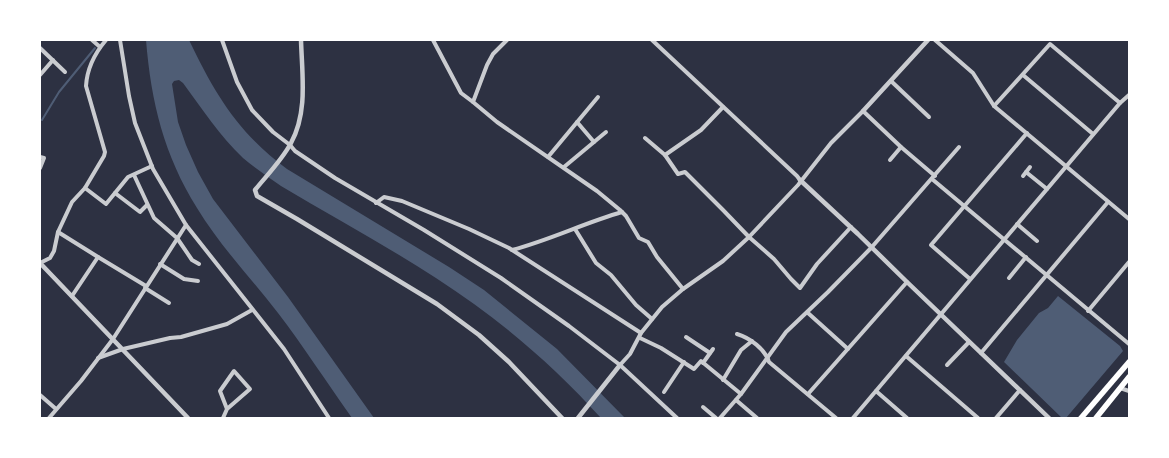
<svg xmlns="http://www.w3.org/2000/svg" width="1169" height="458" viewBox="0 0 1169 458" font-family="Roboto,sans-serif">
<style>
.water{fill:#4f5d75}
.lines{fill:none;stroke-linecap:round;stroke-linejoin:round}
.stream{stroke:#4f5d75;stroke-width:2}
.minor{stroke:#caccd0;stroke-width:4}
.tertiary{stroke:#caccd0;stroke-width:4.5}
.trunk{stroke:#fff;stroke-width:5.5}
</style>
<rect width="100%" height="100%" fill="#2d3142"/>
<g class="water">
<path d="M146 40H189C215 94 238 133 287 169L449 267 484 290 557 349 625 418H601C563 376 520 337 474 304 413 260 345 224 281 186 268 177 255 168 243 158 220 136 202 109 183 83L179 80 174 81 172 84 178 122 186 145 198 172 213 199 288 297 374 418H352C327 383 304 347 278 313 251 278 220 246 197 208 164 155 151 102 146 40Z"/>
<polygon points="1058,296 1120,346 1123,351 1066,418 1062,418 1004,362 1017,340 1039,313 1048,308"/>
</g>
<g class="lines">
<polyline class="stream" points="42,120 59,92 95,48"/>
<g class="minor">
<polyline points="92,40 100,47"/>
<polyline points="120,40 129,96 135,123 153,169 186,225 284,349 329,418"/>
<polyline points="222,40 237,82 252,110 273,132 290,145 295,151 335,178 424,230 501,278 569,326 620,365 677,418"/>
<polyline points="433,40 461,93 473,102"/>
<polyline points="507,40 493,54 487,65 473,102 497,122 597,191 620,210 626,216 639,238 648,242 657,257 683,289"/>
<polyline points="652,40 797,176 800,180"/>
<polyline points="935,40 973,73 994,106 1129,219"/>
<polyline points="40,48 65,72"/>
<polyline points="40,75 53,60"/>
<polyline points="1023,75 1093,134"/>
<polyline points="891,81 929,117"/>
<polyline points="994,106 1050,44 1120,103"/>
<polyline points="577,122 594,142"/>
<polyline points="645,138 665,155 678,174 685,172 723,210 749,237 774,259 791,279 800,288 817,264 851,227"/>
<polyline points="665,155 701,130 723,107"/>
<polyline points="40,157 44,158 40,168"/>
<polyline points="548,157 598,97"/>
<polyline points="890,160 901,147"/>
<polyline points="564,167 606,132"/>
<polyline points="1026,172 1047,189"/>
<polyline points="134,175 154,218 177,238 192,260 199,264"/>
<polyline points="1023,176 1030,167"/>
<polyline points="932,179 1129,344"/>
<polyline points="85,188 106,204 128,177 152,166"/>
<polyline points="115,193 140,212 147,205"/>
<polyline points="376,203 384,197 402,201 469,229 509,248 641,333"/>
<polyline points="1017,224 1037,241"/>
<polyline points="575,229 596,263 611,275 636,305 652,319"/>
<polyline points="58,232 98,257 72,296"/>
<path d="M512 250C550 240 584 223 622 212"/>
<polyline points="98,257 146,286"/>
<path d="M40 263 50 258 54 251 58 232 72 202 85 188 104 156 105 152 86 86C87 69 95 53 106 40"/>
<polyline points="160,264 184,279 198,281"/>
<polyline points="1009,278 1026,257"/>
<polyline points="970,279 931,245 1027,133"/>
<polyline points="145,288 169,303"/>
<polyline points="1088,311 1129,262"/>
<polyline points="808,313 848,349"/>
<path d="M737 334C750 338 765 349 769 362L836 418"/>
<polyline points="686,337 710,353"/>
<polyline points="640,338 661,348 694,369 701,361 741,394"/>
<polyline points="981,353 1108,202"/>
<polyline points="906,356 978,418"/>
<polyline points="98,358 123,349 170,338 181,337 227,324 252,310"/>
<polyline points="703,363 713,349"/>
<polyline points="620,365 630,354 641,333 662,307 683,289 723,261 749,237 798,185 831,143 863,111 901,147 935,176"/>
<polyline points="947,365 969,342"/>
<polyline points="723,380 741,350 752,341"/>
<polyline points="1120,388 1129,391"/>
<polyline points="876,391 907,418"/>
<polyline points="664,392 684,362"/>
<polyline points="808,394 907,282"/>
<polyline points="40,395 56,409"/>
<polyline points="736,400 757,418"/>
<polyline points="703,407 716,418"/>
<polyline points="49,418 81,381 113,339 186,225"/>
<polyline points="223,418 227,409 250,389 234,371 220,391 227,409"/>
<polyline points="720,418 741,394 786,332 828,292 871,248 959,147"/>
<polyline points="853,418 1120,103 1129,95"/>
<polyline points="996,418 1020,390"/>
</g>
<g class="tertiary">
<path d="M301 40C302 75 308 112 291 143 282 160 267 175 255 190L257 196 297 219 437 304 479 335 509 362 562 418"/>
<polyline points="863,111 928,40"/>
<polyline points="800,180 858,234 907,282 1049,418"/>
<polyline points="40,263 188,418"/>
<polyline points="578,418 620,365"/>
</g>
<g class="trunk">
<polyline points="1081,418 1129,362"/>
<polyline points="1096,418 1129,377"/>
</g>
</g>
<rect width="1169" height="458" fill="none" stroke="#ffffff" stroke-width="82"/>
</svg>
